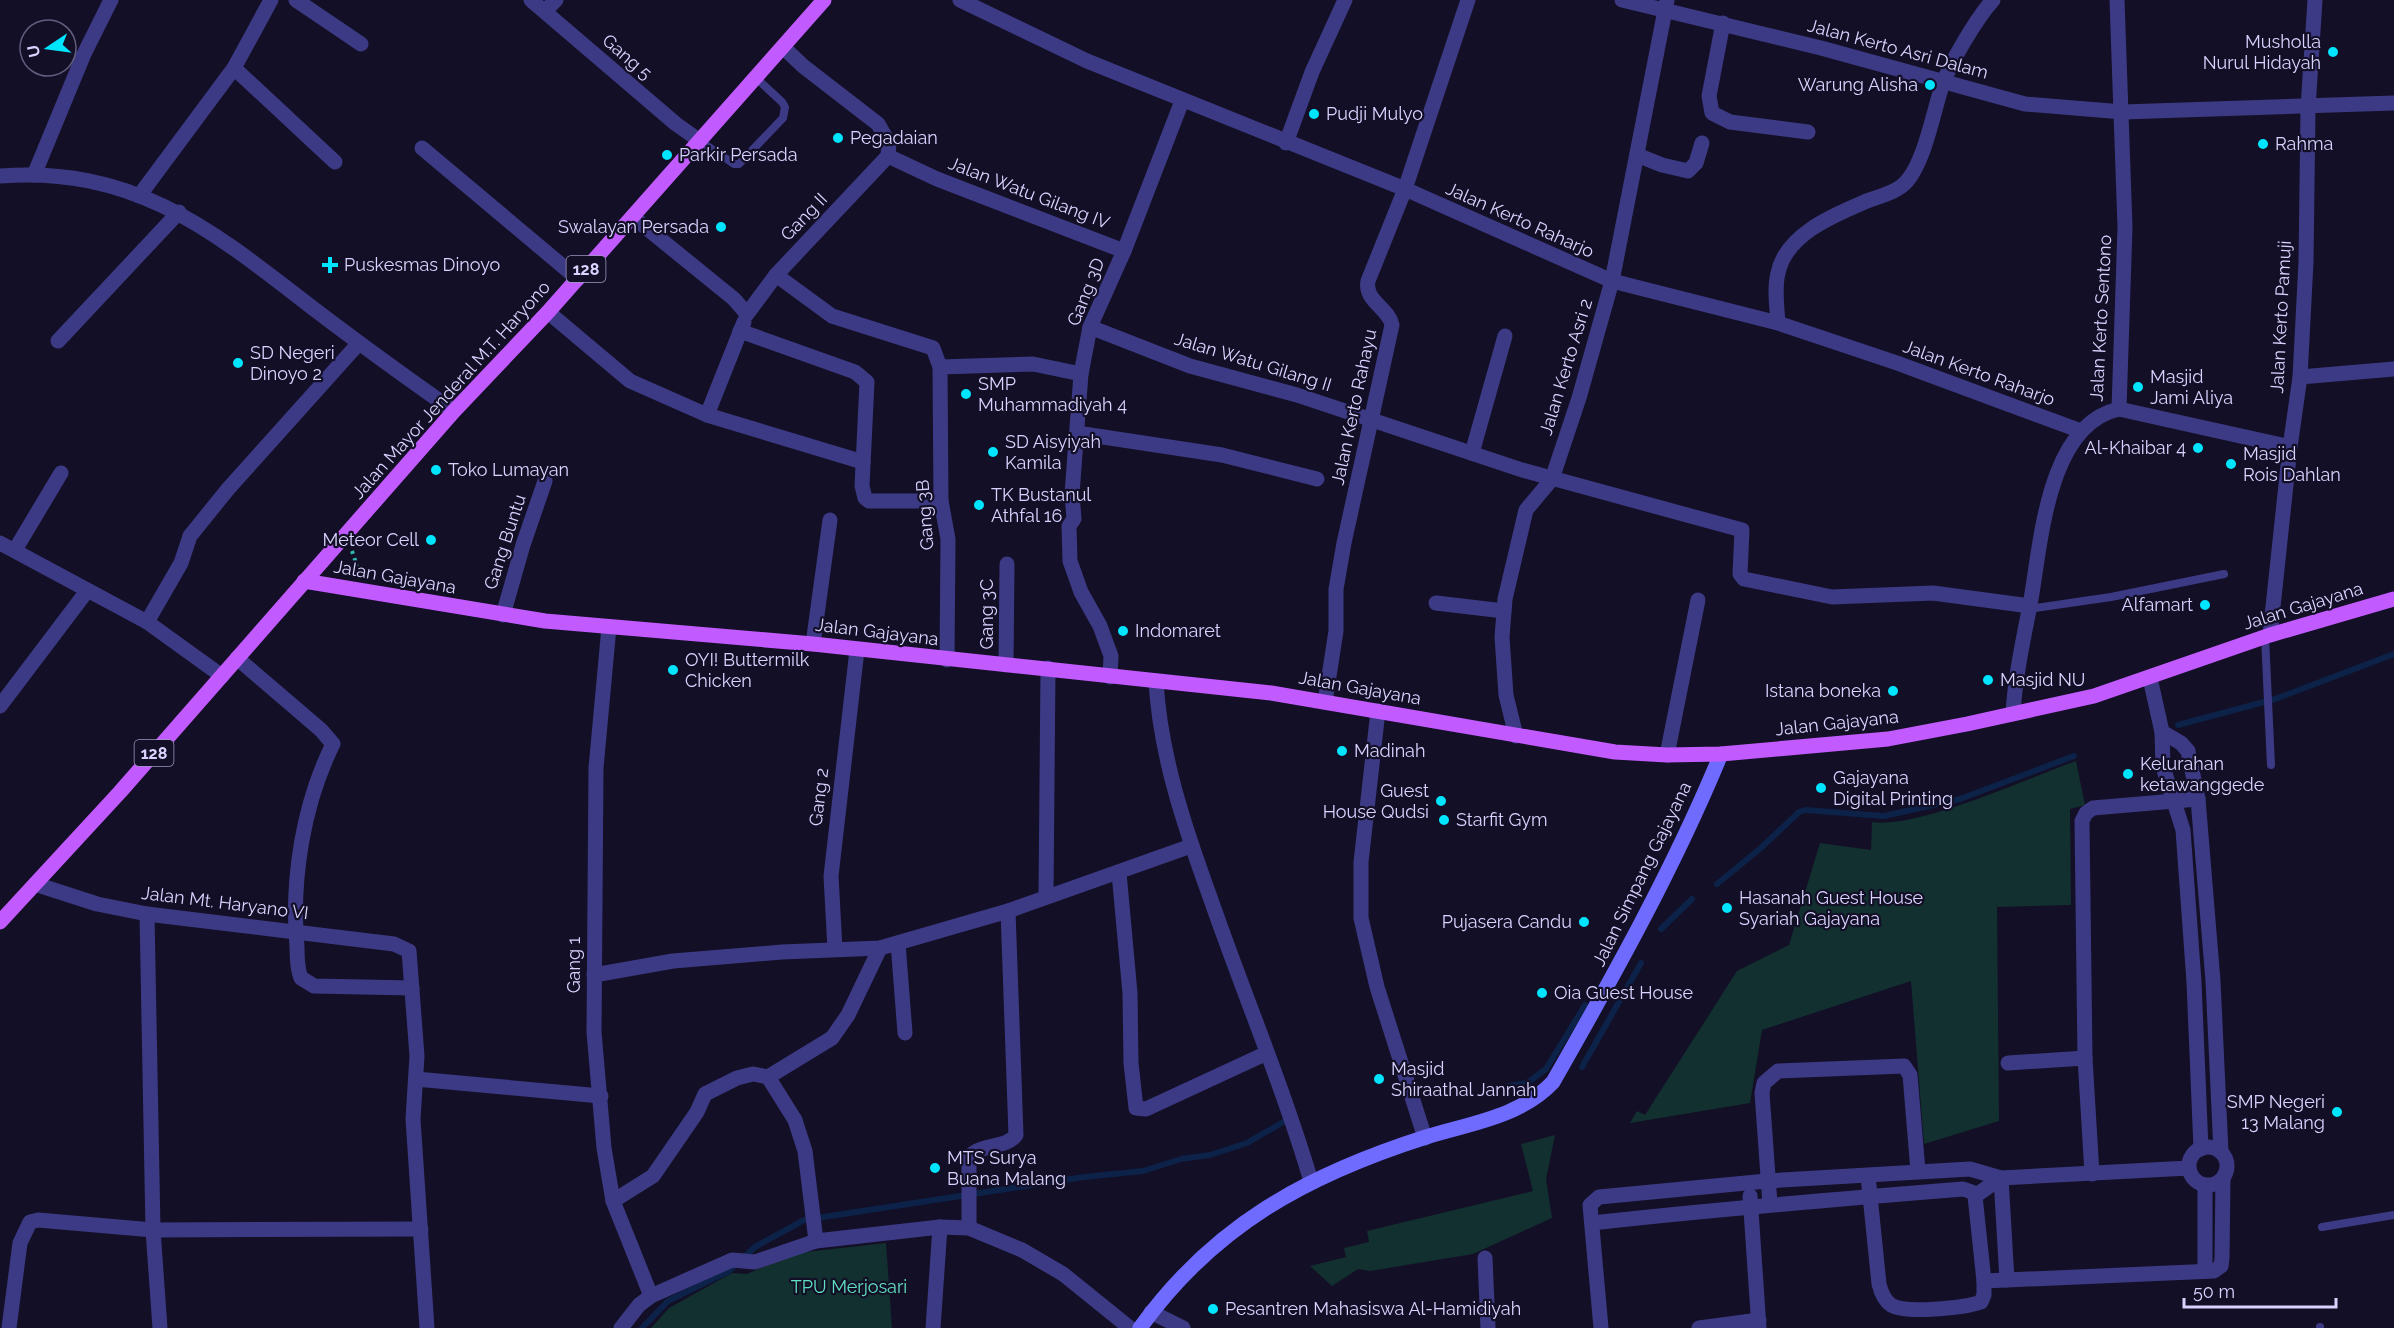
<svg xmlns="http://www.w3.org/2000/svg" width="2394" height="1328" viewBox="0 0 2394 1328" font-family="Raleway,sans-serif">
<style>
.green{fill:#12302f}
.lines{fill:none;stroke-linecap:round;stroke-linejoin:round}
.stream{stroke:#0c2248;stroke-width:6}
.path{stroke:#2fb8b0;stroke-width:4;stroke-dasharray:3 4.5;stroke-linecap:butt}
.service{stroke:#3d3a85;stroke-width:8}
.minor{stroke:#3d3a85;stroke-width:15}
.secondary{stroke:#6f6bff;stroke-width:15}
.primary{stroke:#c25bff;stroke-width:15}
.poi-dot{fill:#00e5ff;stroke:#130f26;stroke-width:2}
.labels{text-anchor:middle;stroke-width:4.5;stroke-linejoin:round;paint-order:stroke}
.shield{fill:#130f26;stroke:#9e99be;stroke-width:1.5}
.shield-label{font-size:16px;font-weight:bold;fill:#d9d4ff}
.poi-label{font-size:18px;fill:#d9d4ff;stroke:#130f26;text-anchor:start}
.street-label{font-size:18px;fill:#d9d4ff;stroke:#130f26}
.park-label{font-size:18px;fill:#5fe0c0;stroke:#130f26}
</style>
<rect width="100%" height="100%" fill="#130f26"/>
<g class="green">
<path d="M2076 761 2085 805 2070 809 2071 905 1997 907 1999 1121 1924 1144 1911 981 1762 1030 1750 1103 1630 1123 1637 1111 1645 1115 1737 971 1789 945 1820 843 1871 850 1872 822C1918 829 2028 778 2076 761Z"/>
<polygon points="1555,1135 1546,1179 1552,1218 1473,1254 1370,1271 1358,1269 1332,1286 1310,1266 1346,1257 1344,1248 1369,1242 1367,1231 1533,1191 1521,1144"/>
<polygon points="886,1243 892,1328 651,1328 669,1308 732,1273 747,1274 796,1253"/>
</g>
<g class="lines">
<g class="stream">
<polyline points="2178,725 2275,699 2394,654"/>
<polyline points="1717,884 1762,847 1799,812 1805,810 1884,816 1960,799 2074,756"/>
<polyline points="1661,929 1692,899"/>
<polyline points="1582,1067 1641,963"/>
<polyline points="1527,1083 1546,1069 1585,1005"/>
<polyline points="1508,1086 1528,1083"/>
<polyline points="642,1328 668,1301 729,1271 755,1247 804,1220 1084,1177 1143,1171 1181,1159 1210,1155 1247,1143 1285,1121"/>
</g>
<polyline class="path" points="352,551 357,566"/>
<g class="service">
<polyline points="700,141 734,164 739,164 783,118 785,107 782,102 755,77"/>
<polyline points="2029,609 2111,597 2224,574"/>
<polyline points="2265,637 2271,765"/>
<polyline points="2322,1227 2394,1215"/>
<polyline points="2320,1327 2320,1328"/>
</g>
<g class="minor">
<polyline points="296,0 361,44"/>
<polyline points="531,0 676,124 700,141"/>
<polyline points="960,0 1087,61 1405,189 1612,281 1778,323 1897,363 2081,431"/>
<polyline points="1622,0 1821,48 2025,104 2123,112 2394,103"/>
<polyline points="2117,0 2125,227 2119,409"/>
<polyline points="545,11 556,0"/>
<polyline points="1723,23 1709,96 1712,113 1730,122 1808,132"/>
<polyline points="234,68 335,162"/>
<polyline points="1286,143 1312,72 1345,0"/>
<polyline points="422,148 578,279"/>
<polyline points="1637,155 1662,165 1688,171 1696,163 1702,143"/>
<polyline points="888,156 937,179 1124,251"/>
<polyline points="34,175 84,54 111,0"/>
<path d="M0 176C136 166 213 231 314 309 360 344 407 378 454 411"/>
<polyline points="139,196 234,68 271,0"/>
<polyline points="633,217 734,299 747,314 776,275 888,156 889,143 878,124 803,66 783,47"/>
<polyline points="776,275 832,316 933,348 940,367 941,501 948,539 947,660"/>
<polyline points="548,312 630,381 707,415 863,462"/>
<path d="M1778 323C1777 307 1774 289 1778 273 1786 234 1834 215 1867 201 1880 196 1898 192 1907 181 1925 160 1933 113 1942 86 1950 63 1976 19 1993 0"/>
<polyline points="1090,327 1190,366 1297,395 1522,470 1742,530 1740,574 1744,579 1832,597 1933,593 2030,606"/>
<polyline points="740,331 855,372 867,382 862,486 865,498 869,501 941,501"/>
<polyline points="58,341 179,212"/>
<polyline points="940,367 1033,364 1081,374"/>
<polyline points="2300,377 2394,369"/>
<polyline points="707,415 744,322"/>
<polyline points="1077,433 1222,455 1317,479"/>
<polyline points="1472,453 1505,336"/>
<polyline points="0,543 147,622 222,676"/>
<polyline points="15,550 61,473"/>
<polyline points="1436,603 1504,611"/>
<polyline points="503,615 523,545 545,481"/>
<polyline points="147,622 181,563 190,536 228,489 359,343"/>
<polyline points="609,627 596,768 594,1032 604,1148 613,1201 651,1296"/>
<polyline points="2270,635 2290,447 2300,377 2306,262 2308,108 2315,0"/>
<polyline points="813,644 830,520"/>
<path d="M237 658 321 730 333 744C303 804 291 880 297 947 297 957 297 969 301 978L314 986 412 988"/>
<polyline points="1006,665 1007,564"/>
<polyline points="1110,677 1111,656 1100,626 1081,592 1070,561 1069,526 1074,519 1072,494 1081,374 1090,327 1124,251 1182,101"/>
<polyline points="2150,678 2162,732 2163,767 2183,830 2194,982 2201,1149"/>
<path d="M1156 681C1160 755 1185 828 1210 897 1243 992 1282 1084 1311 1181"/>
<path d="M1325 702 1336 631V589L1344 543 1392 325C1389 308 1364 301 1368 281L1405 189 1468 0"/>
<polyline points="0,706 87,591"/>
<polyline points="1378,711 1361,862 1361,918 1377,987 1425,1138"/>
<path d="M2013 714C2015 677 2023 641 2030 605 2041 546 2046 425 2119 409L2290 447"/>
<polyline points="2162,732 2181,743 2188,751 2198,799 2213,981 2221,1152"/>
<polyline points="1516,736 1506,695 1502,637 1505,599 1526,510 1552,479 1579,398 1612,281 1667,0"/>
<polyline points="1667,755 1698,600"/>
<polyline points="1119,873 1130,993 1131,1063 1136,1108 1146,1109 1267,1053"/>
<polyline points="35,884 97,904 147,914 394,944 409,951 417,1056 413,1119 427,1328"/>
<polyline points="1046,897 1048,668"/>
<polyline points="147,914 153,1230 160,1328"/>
<polyline points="898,943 905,1033"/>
<polyline points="835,949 831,876 857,650"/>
<polyline points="594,975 673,961 782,952 880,948 1008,911 1191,846"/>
<polyline points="2008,1063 2085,1058"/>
<polyline points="768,1077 795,1120 805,1151 816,1241"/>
<polyline points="416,1079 601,1096"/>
<circle cx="2208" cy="1166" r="19"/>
<polyline points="2092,1174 2085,1058 2082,821 2086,813 2093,808 2198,799"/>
<path d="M1868 1176 1879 1284C1881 1292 1884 1300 1891 1305 1905 1314 1964 1308 1981 1302L1984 1295V1281L2214 1271 2221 1266 2222 1258 2223 1179"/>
<polyline points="2205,1185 2205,1271"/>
<polyline points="1750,1196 1759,1328"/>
<polyline points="1975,1196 2001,1178 2189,1168"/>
<polyline points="613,1201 653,1176 697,1112 705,1094 737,1078 753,1074 768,1077 832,1038 848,1015 880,948"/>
<polyline points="1770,1204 1762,1093 1764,1083 1778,1071 1904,1066 1910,1075 1918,1171"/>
<path d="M1592 1223C1716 1209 1839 1199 1963 1189L1972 1192 1975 1196 1984 1281"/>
<path d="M969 1228V1157C981 1143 1006 1149 1016 1135L1008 911"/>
<polyline points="1485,1258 1488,1328"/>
<polyline points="1151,1312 1183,1328"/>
<polyline points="9,1328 20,1243 30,1222 38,1220 153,1230 421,1229"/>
<polyline points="621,1328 639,1305 651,1296 732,1260 755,1262 816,1241 940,1227 969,1228 1022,1250 1063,1274 1130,1328"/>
<polyline points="933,1328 940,1227"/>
<polyline points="1601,1328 1590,1205 1599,1197 1767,1181 1970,1169 2001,1178 2007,1280"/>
<polyline points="1699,1328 1759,1320"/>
</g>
<path class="secondary" d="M1140 1328C1214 1225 1307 1175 1426 1137 1471 1123 1520 1117 1553 1082 1614 975 1674 868 1721 754"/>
<g class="primary">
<polyline points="304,581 545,621 813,644 1271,693 1615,752 1667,755 1721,754 1888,739 1967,724 2094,696 2270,635 2394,599"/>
<polyline points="0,922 120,792 454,411 548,312 824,0"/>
</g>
</g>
<g class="poi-dot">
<circle cx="2333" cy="52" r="6"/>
<circle cx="1930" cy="85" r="6"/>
<circle cx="1314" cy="114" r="6"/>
<circle cx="838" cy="138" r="6"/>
<circle cx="2263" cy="144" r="6"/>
<circle cx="667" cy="155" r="6"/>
<circle cx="721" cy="227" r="6"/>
<path d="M327 256h6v6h6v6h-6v6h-6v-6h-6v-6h6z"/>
<circle cx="238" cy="363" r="6"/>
<circle cx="2138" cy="387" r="6"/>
<circle cx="966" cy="394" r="6"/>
<circle cx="2198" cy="448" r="6"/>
<circle cx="993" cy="452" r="6"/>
<circle cx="2231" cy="464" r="6"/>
<circle cx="436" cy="470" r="6"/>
<circle cx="979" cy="505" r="6"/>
<circle cx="431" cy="540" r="6"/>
<circle cx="2205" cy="605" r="6"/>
<circle cx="1123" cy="631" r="6"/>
<circle cx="673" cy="670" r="6"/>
<circle cx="1988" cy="680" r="6"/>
<circle cx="1893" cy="691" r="6"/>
<circle cx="1342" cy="751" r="6"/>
<circle cx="2128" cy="774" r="6"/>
<circle cx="1821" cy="788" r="6"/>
<circle cx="1441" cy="801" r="6"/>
<circle cx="1444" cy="820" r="6"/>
<circle cx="1727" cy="908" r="6"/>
<circle cx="1584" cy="922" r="6"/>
<circle cx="1542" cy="993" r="6"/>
<circle cx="1379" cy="1079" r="6"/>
<circle cx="2337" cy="1112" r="6"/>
<circle cx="935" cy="1168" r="6"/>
<circle cx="1213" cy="1309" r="6"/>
</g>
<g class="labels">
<g class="shield">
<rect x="566.5" y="256" width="39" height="26" rx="4.5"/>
<rect x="134.5" y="740" width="39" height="26" rx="4.5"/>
</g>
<g class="shield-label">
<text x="586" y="275">128</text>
<text x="154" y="759">128</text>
</g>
<g class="poi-label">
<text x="2321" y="48" text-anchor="end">Musholla<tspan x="2321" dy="21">Nurul Hidayah</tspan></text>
<text x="1918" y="91" text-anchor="end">Warung Alisha</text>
<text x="1326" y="120">Pudji Mulyo</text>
<text x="850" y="144">Pegadaian</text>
<text x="2275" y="150">Rahma</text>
<text x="679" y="161">Parkir Persada</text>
<text x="709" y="233" text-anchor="end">Swalayan Persada</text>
<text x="344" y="271">Puskesmas Dinoyo</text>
<text x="250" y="359">SD Negeri<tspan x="250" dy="21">Dinoyo 2</tspan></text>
<text x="2150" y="383">Masjid<tspan x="2150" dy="21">Jami Aliya</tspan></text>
<text x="978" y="390">SMP<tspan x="978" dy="21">Muhammadiyah 4</tspan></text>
<text x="1005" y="448">SD Aisyiyah<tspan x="1005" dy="21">Kamila</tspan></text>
<text x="2186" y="454" text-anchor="end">Al-Khaibar 4</text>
<text x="2243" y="460">Masjid<tspan x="2243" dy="21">Rois Dahlan</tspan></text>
<text x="448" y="476">Toko Lumayan</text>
<text x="991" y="501">TK Bustanul<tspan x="991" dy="21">Athfal 16</tspan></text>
<text x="419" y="546" text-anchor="end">Meteor Cell</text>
<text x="2193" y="611" text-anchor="end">Alfamart</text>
<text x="1135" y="637">Indomaret</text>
<text x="685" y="666">OYI! Buttermilk<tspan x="685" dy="21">Chicken</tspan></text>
<text x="2000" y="686">Masjid NU</text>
<text x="1881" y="697" text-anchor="end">Istana boneka</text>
<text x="1354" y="757">Madinah</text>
<text x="2140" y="770">Kelurahan<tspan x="2140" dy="21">ketawanggede</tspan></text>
<text x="1833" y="784">Gajayana<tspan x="1833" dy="21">Digital Printing</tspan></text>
<text x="1429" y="797" text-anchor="end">Guest<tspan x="1429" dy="21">House Qudsi</tspan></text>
<text x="1456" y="826">Starfit Gym</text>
<text x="1739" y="904">Hasanah Guest House<tspan x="1739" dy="21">Syariah Gajayana</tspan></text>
<text x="1572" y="928" text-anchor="end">Pujasera Candu</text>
<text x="1554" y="999">Oia Guest House</text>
<text x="1391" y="1075">Masjid<tspan x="1391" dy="21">Shiraathal Jannah</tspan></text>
<text x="2325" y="1108" text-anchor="end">SMP Negeri<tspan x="2325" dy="21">13 Malang</tspan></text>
<text x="947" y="1164">MTS Surya<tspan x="947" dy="21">Buana Malang</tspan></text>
<text x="1225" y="1315">Pesantren Mahasiswa Al-Hamidiyah</text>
</g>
<g class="street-label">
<text transform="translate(1898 49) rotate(15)" y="6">Jalan Kerto Asri Dalam</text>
<text transform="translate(627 57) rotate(41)" y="6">Gang 5</text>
<text transform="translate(1029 193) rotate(21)" y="6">Jalan Watu Gilang IV</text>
<text transform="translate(804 217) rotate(-46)" y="6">Gang II</text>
<text transform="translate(1520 220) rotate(24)" y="6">Jalan Kerto Raharjo</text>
<text transform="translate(1086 292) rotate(-68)" y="6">Gang 3D</text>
<text transform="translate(2281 317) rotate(-87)" y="6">Jalan Kerto Pamuji</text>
<text transform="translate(2101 318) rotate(-87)" y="6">Jalan Kerto Sentono</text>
<text transform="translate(1253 362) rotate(17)" y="6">Jalan Watu Gilang II</text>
<text transform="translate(1566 367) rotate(-73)" y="6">Jalan Kerto Asri 2</text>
<text transform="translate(1979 373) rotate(20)" y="6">Jalan Kerto Raharjo</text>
<text transform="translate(451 390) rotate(-48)" y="6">Jalan Mayor Jenderal M.T. Haryono</text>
<text transform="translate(1354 407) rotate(-78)" y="6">Jalan Kerto Rahayu</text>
<text transform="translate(925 515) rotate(-94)" y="6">Gang 3B</text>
<text transform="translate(505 542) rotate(-72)" y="6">Gang Buntu</text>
<text transform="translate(395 577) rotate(10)" y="6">Jalan Gajayana</text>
<text transform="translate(2303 606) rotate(-17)" y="6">Jalan Gajayana</text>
<text transform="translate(987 614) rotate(-90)" y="6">Gang 3C</text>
<text transform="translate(877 632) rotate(7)" y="6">Jalan Gajayana</text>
<text transform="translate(1360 688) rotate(10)" y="6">Jalan Gajayana</text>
<text transform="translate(1837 723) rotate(-6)" y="6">Jalan Gajayana</text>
<text transform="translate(819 797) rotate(-83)" y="6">Gang 2</text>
<text transform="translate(1642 874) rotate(-64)" y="6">Jalan Simpang Gajayana</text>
<text transform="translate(225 903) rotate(7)" y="6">Jalan Mt. Haryano VI</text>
<text transform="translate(574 965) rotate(-90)" y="6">Gang 1</text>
</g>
<g class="park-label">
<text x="849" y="1293">TPU Merjosari</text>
</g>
</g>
<g transform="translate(48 48) rotate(257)"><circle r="28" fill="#130f26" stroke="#625e7d" stroke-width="1.5"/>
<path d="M0-4.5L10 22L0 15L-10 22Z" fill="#00e5ff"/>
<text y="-9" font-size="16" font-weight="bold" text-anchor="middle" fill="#d9d4ff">U</text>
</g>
<path d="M2184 1298v9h152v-9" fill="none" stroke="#d9d4ff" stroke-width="3"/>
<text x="2193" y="1298" font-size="18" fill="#d9d4ff" stroke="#130f26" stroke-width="4.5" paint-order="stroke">50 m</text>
</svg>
